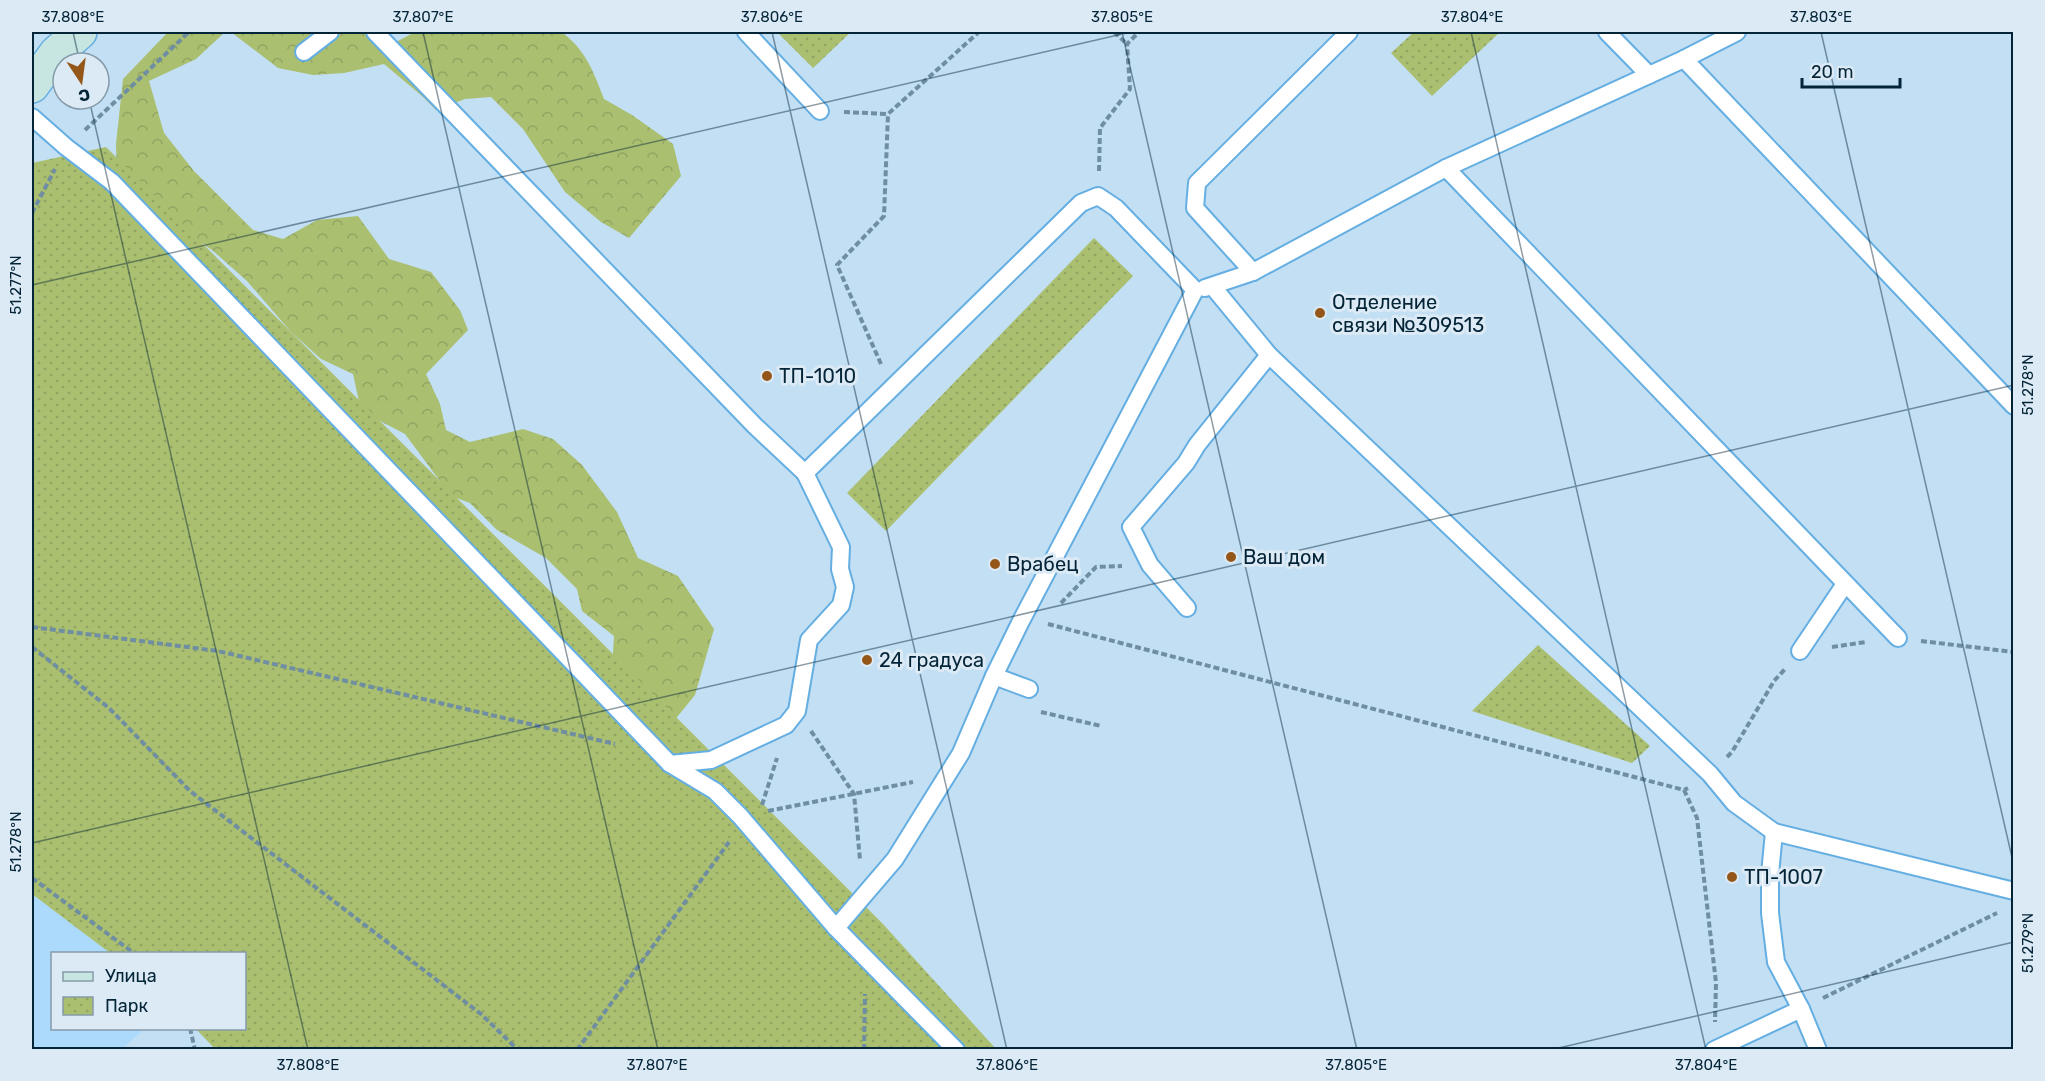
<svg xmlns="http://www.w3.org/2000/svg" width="2045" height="1081" viewBox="0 0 2045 1081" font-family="Rubik,sans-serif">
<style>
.built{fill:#abdafd}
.forest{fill:url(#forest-crowns)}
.park{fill:url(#park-dots)}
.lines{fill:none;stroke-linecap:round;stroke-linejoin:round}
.service-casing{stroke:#65aee2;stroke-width:20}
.secondary-casing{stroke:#65aee2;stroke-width:36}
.path{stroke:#6f8ea2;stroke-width:4;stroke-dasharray:6 3;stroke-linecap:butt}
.service{stroke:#fff;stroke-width:16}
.secondary{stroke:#c7e6e2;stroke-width:33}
.ticks{fill:none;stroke:#042438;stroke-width:1.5;stroke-opacity:0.45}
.poi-dot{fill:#945719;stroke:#dceaf5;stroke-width:2}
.labels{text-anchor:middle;stroke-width:6;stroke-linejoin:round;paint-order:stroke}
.poi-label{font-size:20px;fill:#042438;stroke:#dceaf5;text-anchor:start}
.neatline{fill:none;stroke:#042438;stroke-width:2}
.ticks-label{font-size:15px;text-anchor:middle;fill:#042438}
</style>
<defs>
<pattern id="forest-crowns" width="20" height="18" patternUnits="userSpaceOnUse" patternTransform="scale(1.5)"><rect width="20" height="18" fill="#aabf70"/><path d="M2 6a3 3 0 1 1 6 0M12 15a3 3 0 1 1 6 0" fill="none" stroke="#91a462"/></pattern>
<pattern id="park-dots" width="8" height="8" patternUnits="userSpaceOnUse" patternTransform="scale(1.5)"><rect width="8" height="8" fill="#aabf70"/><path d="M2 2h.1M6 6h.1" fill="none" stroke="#91a462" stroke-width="1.8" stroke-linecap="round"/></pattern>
</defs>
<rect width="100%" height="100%" fill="#c2dff4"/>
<polygon class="built" points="32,894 110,953 52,954 52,1028 144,1029 122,1049 32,1049"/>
<g class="forest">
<polygon points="168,32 225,32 196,59 149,81 164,133 194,171 253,230 283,239 317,220 358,216 389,259 431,272 460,310 468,330 426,374 440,404 446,430 470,442 523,429 553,439 582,465 617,512 638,558 678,576 714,629 695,695 673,722 612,670 614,636 582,611 577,589 546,558 497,530 470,503 451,496 405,434 361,411 353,374 321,359 291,332 247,281 212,250 175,225 117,177 116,144 123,79"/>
<path d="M231 32H369L396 42 415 32H561C585 48 594 73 604 99L632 115 673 144 681 176 629 238 601 222 565 192 523 129 491 97 465 99 436 110 422 96 384 64 344 73 313 75 278 68Z"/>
</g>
<g class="park">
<polygon points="777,32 851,32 813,68"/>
<polygon points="1414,32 1500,32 1432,96 1391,53"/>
<polygon points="106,147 883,924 996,1049 215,1049 196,1029 244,1028 244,954 110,953 32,894 32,163"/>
<polygon points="1094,238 1133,276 886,531 847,493"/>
<polygon points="1538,645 1650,746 1632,763 1472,711"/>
</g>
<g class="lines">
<defs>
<g id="service">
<polyline points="375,32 755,426 805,473 1081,203 1098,196 1116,208 1195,290"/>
<polyline points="746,32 820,111"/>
<polyline points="1607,32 1649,75"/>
<polyline points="304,52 330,32"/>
<polyline points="1684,59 2014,406"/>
<polyline points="32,117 66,147 112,182 670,764 711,760 786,725 797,711 809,640 841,605 845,587 840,569 841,547 805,473"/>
<polyline points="1446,168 1898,638"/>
<polyline points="1253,272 1195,208 1197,183 1349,32"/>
<polyline points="1213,287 1269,355 1710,774 1734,803 1774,832 2014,891"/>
<polyline points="1205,288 1253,272 1446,168 1684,59 1737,32"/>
<polyline points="1187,608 1150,565 1131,527 1186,463 1197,445 1269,355"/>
<polyline points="1800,651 1845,584"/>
<polyline points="994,676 1029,689"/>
<polyline points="670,764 715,791 740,816 836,928 956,1050"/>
<polyline points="1774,832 1770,874 1770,913 1776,962 1801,1009 1818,1050"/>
<polyline points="836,928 895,859 961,753 994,676 1021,621 1195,290"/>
<polyline points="1714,1050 1801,1009"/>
</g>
<polyline id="secondary" points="32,86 56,53 80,32"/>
</defs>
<use href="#service" class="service-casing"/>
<use href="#secondary" class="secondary-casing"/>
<g class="path">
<polyline points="1114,32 1127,44"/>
<polyline points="844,112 888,114 979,32"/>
<polyline points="85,130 189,32"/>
<polyline points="1099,171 1100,128 1130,89 1127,44 1139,32"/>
<polyline points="32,213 55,169"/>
<polyline points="881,364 837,265 884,216 888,114"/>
<polyline points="1061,603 1096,567 1122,566"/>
<polyline points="1048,624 1684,790 1688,788"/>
<polyline points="32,627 218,651 615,744"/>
<polyline points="1921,641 2014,652"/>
<polyline points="32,647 109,708 190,791 481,1014 518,1050"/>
<polyline points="1832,647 1866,642"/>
<polyline points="1041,712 1101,726"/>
<polyline points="811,731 854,794 860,860"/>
<polyline points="1727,757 1732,752 1774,681 1785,669"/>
<polyline points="1684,790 1697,818 1716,983 1715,1022"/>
<polyline points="762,805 777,758"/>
<polyline points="768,811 913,782"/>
<polyline points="32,878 135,954"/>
<polyline points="1823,998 1997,913"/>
<polyline points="190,1028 195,1050"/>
<polyline points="577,1050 729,842"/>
<polyline points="864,1050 865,994"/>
</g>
<use href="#service" class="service"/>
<use href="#secondary" class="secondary"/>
</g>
<path class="ticks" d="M73 32 80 63M423 32 658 1050M772 32 1007 1050M1122 32 1357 1050M1471 32 1706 1050M1821 32 2014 866M89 99 308 1050M32 285 1131 32M32 843 2014 385M1550 1050 2014 942"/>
<g class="poi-dot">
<circle cx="1320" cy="313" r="6"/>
<circle cx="767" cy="376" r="6"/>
<circle cx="1231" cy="557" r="6"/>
<circle cx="995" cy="564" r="6"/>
<circle cx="867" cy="660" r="6"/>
<circle cx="1732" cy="877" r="6"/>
</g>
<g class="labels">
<g class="poi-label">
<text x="1332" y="309">Отделение<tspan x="1332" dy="23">связи №309513</tspan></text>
<text x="779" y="383">ТП-1010</text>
<text x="1243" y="564">Ваш дом</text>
<text x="1007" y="571">Врабец</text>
<text x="879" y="667">24 градуса</text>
<text x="1744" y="884">ТП-1007</text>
</g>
</g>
<rect width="2045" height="1081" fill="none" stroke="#dceaf5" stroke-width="66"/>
<rect x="51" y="952" width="195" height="78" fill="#dceaf5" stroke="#869ba9" stroke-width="1.5"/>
<rect x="63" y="972" width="30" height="9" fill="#c7e6e2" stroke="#869ba9" stroke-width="1.5"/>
<text x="105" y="982" font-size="18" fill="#042438">Улица</text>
<rect x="63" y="997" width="30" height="18" fill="url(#park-dots)" stroke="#869ba9" stroke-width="1.5"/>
<text x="105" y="1012" font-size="18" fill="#042438">Парк</text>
<g transform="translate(81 81) rotate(167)"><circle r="28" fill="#dceaf5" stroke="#869ba9" stroke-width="1.5"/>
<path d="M0-4.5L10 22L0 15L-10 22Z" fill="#945719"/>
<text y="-9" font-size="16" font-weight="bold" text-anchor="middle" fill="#042438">С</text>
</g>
<path d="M1802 78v9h98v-9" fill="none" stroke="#042438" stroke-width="3"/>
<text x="1811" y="78" font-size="18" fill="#042438" stroke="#dceaf5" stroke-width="4.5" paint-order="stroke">20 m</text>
<rect x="33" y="33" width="1979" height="1015" class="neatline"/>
<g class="ticks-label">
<text x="73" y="22">37.808°E</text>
<text x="423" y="22">37.807°E</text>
<text x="772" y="22">37.806°E</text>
<text x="1122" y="22">37.805°E</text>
<text x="1472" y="22">37.804°E</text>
<text x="1821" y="22">37.803°E</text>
<text transform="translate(16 285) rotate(-90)" y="5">51.277°N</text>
<text transform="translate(2028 385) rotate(-90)" y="5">51.278°N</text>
<text transform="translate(16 842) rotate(-90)" y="5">51.278°N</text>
<text transform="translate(2028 943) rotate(-90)" y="5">51.279°N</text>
<text x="308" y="1070">37.808°E</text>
<text x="657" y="1070">37.807°E</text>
<text x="1007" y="1070">37.806°E</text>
<text x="1356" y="1070">37.805°E</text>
<text x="1706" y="1070">37.804°E</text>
</g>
</svg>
